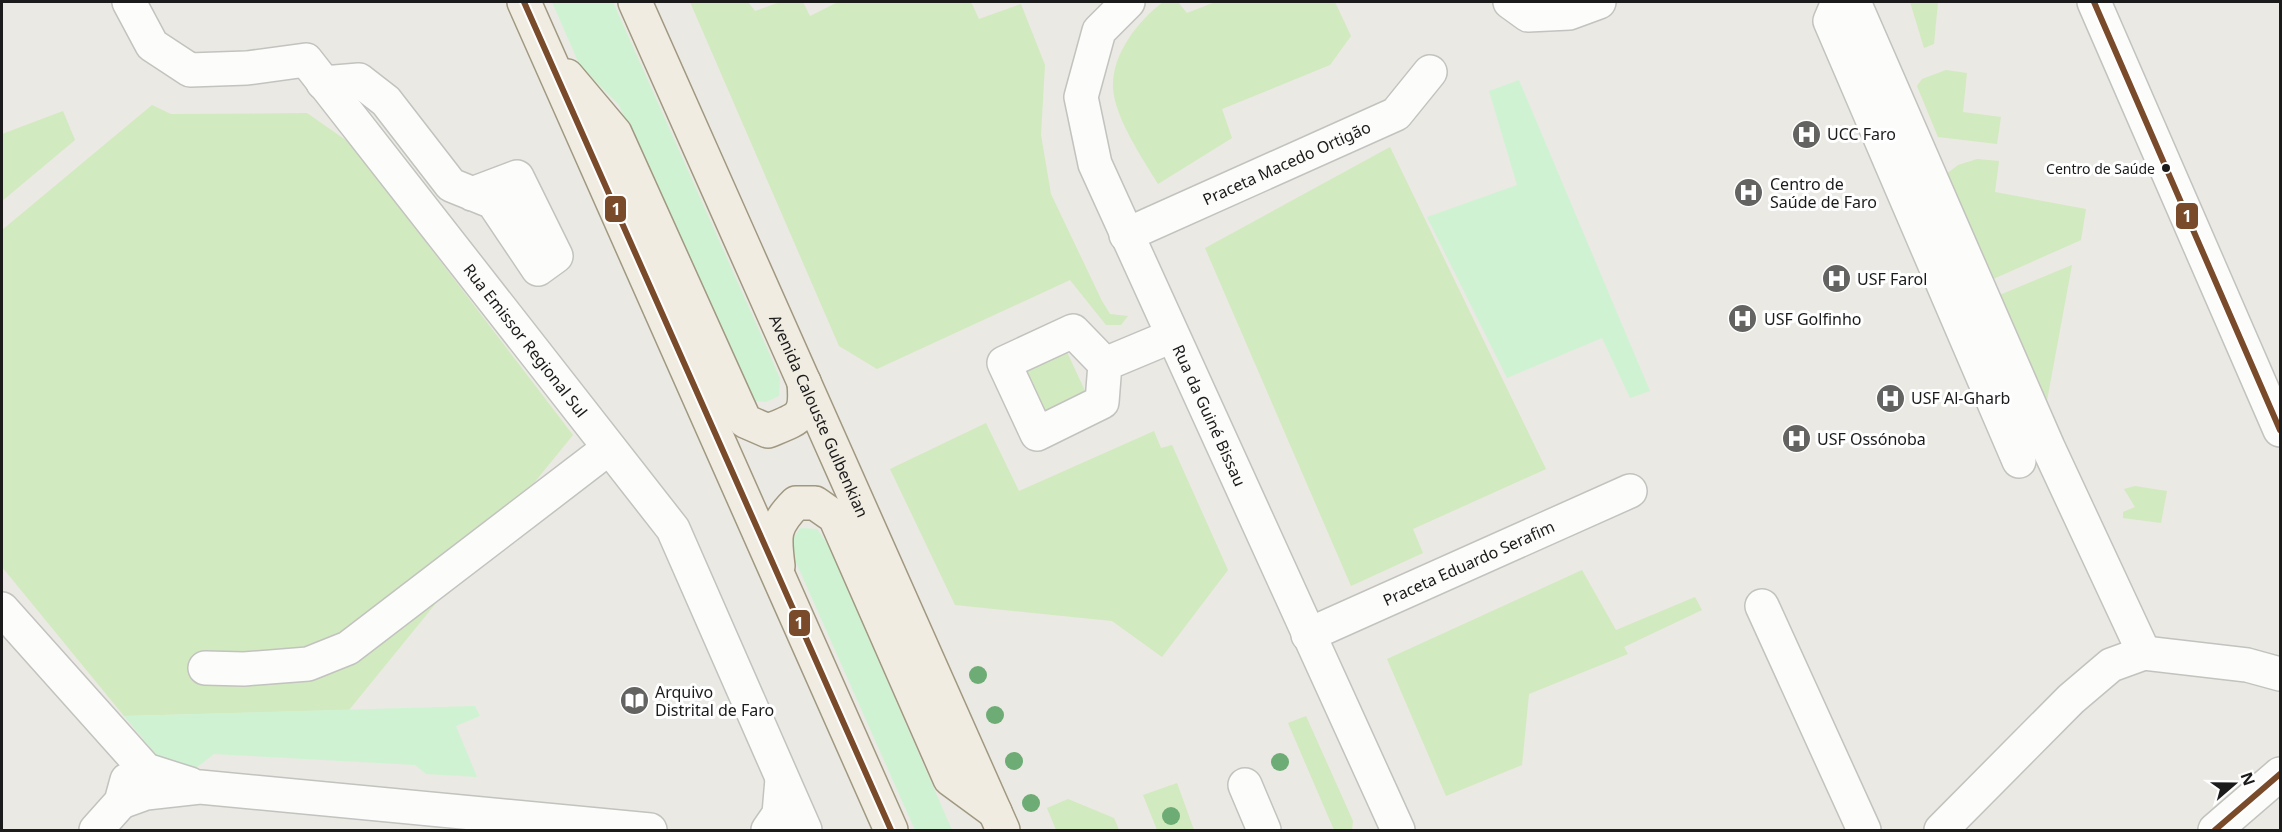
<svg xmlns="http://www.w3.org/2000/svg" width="2282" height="832" viewBox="0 0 2282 832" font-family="'Noto Sans',sans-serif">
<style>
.grass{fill:#d2eabf}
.park{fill:#cff3d2}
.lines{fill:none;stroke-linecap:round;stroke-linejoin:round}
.minor-casing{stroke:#c2c2bf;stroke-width:36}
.major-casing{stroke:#a09880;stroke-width:36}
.minor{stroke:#fcfcfb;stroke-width:33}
.major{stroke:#f0ece2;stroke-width:33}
.bus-1-casing{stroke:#fff;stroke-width:10}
.bus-1{stroke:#7a4b2a;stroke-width:6}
.tree{fill:#6dac75}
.bus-dot{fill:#1b1b1b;stroke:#fff;stroke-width:2}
.labels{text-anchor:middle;stroke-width:6;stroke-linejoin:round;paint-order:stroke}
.bus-label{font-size:14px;fill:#1b1b1b;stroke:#fff;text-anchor:end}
.poi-label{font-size:16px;fill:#1b1b1b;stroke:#fff;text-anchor:start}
.street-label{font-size:16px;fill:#1b1b1b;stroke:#fff}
.line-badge{stroke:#fff;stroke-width:2}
.badge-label{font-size:16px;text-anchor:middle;font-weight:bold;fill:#fff}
</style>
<rect width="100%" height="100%" fill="#eae9e3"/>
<g class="grass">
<polygon points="690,2 748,2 755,11 780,2 803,2 810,16 838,2 971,2 979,19 1021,4 1045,65 1041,135 1051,194 1102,301 1110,314 1128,316 1121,325 1106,325 1070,280 877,369 839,346"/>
<path d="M1163 2H1178L1187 13 1215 2H1335L1351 36 1330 65 1222 109 1232 138 1158 184C1143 159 1114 117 1113 87 1112 54 1138 21 1163 2Z"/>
<polygon points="1910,2 1938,2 1934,44 1924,48"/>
<polygon points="1946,70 1967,73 1963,112 2001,117 1997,144 1938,137 1917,86 1922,79"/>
<polygon points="152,105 171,114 307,113 350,143 573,435 349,710 124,716 2,567 2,230"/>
<polygon points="63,111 75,140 2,201 2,134"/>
<polygon points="1390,147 1546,469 1413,529 1423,553 1351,586 1205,248"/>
<polygon points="1977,159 1999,161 1995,192 2086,209 2081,240 1991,280 1945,175 1958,165"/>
<polygon points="2072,265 2046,406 1997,296"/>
<polygon points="1066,350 1086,393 1043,413 1023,370"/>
<polygon points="986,423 1019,491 1154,431 1161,448 1172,445 1228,570 1162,657 1112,621 955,605 890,469"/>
<polygon points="2135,486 2167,491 2161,523 2123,518 2123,512 2135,507 2124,489"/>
<polygon points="1582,570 1616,630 1695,597 1702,610 1624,647 1628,654 1529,694 1522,765 1446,796 1387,659"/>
<polygon points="1306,716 1353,821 1352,830 1334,830 1288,723"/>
<polygon points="1177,783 1194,830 1157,830 1143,795"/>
<polygon points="1068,799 1114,818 1119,830 1056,830 1047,808"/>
</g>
<g class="park">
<polygon points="552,2 613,2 770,355 780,379 779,396 766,402 753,401 743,389 619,105 580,66"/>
<polygon points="1519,80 1650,391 1630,398 1602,338 1507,378 1427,217 1517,185 1489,91"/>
<path d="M801 528 817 529 828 545 952 830H915L795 560C791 546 791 538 801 528Z"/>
<polygon points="475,706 480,716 456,726 477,777 426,774 415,765 214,754 192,771 158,757 124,716"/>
</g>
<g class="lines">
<defs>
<g id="minor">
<path id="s1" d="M129 2 152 45 190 70 247 68 306 60 673 529 805 830"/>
<path id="s2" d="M1128 2 1099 31 1081 97 1095 164 1398 830"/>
<polyline points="1510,2 1528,15 1569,13 1599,2"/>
<polyline points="1838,2 1830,21 2019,461"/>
<polyline points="1854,2 2048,447 2144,653"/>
<polyline points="2094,2 2280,430"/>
<polyline points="323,83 359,80 386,101 451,185 493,202 538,269 556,256 517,177 472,194"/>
<path id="s3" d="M1126 235 1396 114 1430 72"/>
<polyline points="1105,364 1102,402 1037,434 1004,363 1073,331 1105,364 1172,336"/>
<polyline points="1762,606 1864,830"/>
<polyline points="2,609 146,770 190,784"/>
<path id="s4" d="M1308 635 1630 491"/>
<polyline points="205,668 244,669 308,664 348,648 609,448"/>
<polyline points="1245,785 1264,830"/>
<polyline points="121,802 146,793 200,787 650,830"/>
<polyline points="96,830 121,802 127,780"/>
<polyline points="768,830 779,814 782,779"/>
<polyline points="1941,830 2071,699 2111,665 2144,653 2247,665 2280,674"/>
<polyline points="2215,830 2280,774"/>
</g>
<g id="major">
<polyline points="524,2 891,830"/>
<path id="s5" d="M635 2 1003 830"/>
<path d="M567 76 615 133 745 421 768 431C800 418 807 418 804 382"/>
<path d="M778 566C774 535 773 526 796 503H815L835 517 950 779 995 812"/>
</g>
</defs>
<use href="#minor" class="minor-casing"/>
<use href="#major" class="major-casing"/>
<use href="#minor" class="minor"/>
<use href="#major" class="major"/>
<defs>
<g id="bus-1">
<polyline points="524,2 891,830"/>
<polyline points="2094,2 2280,430"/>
<polyline points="2215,830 2280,774"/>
</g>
</defs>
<use href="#bus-1" class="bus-1-casing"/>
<use href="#bus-1" class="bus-1"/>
</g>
<g class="tree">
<circle cx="978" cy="675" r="9"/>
<circle cx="995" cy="715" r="9"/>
<circle cx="1014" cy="761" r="9"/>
<circle cx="1280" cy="762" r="9"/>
<circle cx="1031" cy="803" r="9"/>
<circle cx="1171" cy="816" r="9"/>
</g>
<defs>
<symbol id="hospital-disc" viewBox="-11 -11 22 22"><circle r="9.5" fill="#636361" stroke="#fff"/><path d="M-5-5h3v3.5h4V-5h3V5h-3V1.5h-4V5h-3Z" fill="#fff"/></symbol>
<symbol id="library-disc" viewBox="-11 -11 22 22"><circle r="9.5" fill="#636361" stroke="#fff"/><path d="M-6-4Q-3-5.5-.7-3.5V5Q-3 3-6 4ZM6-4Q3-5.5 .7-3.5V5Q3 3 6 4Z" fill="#fff"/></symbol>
</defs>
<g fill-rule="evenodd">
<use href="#hospital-disc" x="1790" y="118" width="33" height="33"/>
<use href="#hospital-disc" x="1732" y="176" width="33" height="33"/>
<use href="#hospital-disc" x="1820" y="262" width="33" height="33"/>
<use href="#hospital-disc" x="1726" y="302" width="33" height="33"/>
<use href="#hospital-disc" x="1874" y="382" width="33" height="33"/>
<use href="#hospital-disc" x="1780" y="422" width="33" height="33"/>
<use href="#library-disc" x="618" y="684" width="33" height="33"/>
</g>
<circle class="bus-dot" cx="2166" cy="168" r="5"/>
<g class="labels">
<g class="bus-label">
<text x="2155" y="174">Centro de Saúde</text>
</g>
<g class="poi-label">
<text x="1827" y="140">UCC Faro</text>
<text x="1770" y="190">Centro de<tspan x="1770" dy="18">Saúde de Faro</tspan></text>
<text x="1857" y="285">USF Farol</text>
<text x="1764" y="325">USF Golfinho</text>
<text x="1911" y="404">USF Al-Gharb</text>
<text x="1817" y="445">USF Ossónoba</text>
<text x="655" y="698">Arquivo<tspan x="655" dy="18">Distrital de Faro</tspan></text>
</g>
<g class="street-label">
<text dy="6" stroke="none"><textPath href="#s3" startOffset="176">Praceta Macedo Ortigão</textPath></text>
<text dy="6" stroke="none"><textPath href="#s1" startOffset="567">Rua Emissor Regional Sul</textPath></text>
<text dy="6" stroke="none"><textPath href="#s5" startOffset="453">Avenida Calouste Gulbenkian</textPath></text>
<text dy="6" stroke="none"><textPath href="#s2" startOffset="454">Rua da Guiné Bissau</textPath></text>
<text dy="6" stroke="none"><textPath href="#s4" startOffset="176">Praceta Eduardo Serafim</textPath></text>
</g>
</g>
<g class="line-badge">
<rect x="604" y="195" width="23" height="28" rx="6" fill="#7a4b2a"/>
<rect x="2175" y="202" width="24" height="28" rx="6" fill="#7a4b2a"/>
<rect x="788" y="609" width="23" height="28" rx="6" fill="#7a4b2a"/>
</g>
<g class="badge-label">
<text x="616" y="215">1</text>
<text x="2187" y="222">1</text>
<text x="799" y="629">1</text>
</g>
<rect width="2282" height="832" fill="none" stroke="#1b1b1b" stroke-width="6"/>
<g transform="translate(2234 784) rotate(70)" stroke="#ffffff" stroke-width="4.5" paint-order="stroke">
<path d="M0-4.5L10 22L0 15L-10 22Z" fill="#1b1b1b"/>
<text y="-9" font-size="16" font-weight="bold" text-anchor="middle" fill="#1b1b1b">N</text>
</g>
</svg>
